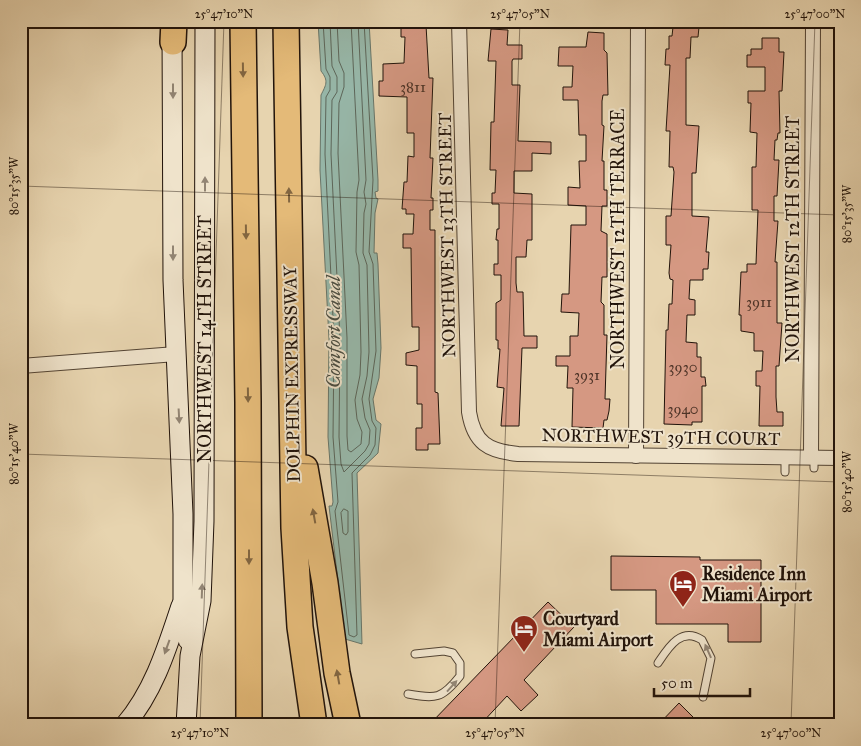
<svg xmlns="http://www.w3.org/2000/svg" width="861" height="746" viewBox="0 0 861 746" font-family="'IM FELL Great Primer',serif">
<style>
.water{fill:#97b8aa;stroke:#68766a}
.lines{fill:none;stroke-linecap:round;stroke-linejoin:round}
.shore{stroke:#5c665a;stroke-width:1}
.building{fill:#d59882;stroke:#21130a}
.lane-casing{stroke:#524333;stroke-width:9}
.street-casing{stroke:#524333;stroke-width:16}
.secondary-casing{stroke:#21130a;stroke-width:21}
.highway-casing{stroke:#21130a;stroke-width:28}
.lane{stroke:#efe3cb;stroke-width:7}
.street{stroke:#efe3cb;stroke-width:14}
.secondary{stroke:#efe3cb;stroke-width:19}
.highway{stroke:#e4ba78;stroke-width:25}
.oneway{fill:#826641}
.oneway2{fill:#928574}
.ticks{fill:none;stroke:#21130a;stroke-width:1;stroke-opacity:0.45}
.labels{text-anchor:middle;stroke-width:4;stroke-linejoin:round;paint-order:stroke}
.number-label{font-size:15px;fill:#4e3428}
.street-label{font-size:18px;fill:#21130a;stroke:#efe3cb}
.poi-label{font-size:18px;font-weight:bold;fill:#21130a;stroke:#efe3cb;text-anchor:start}
.water-label{font-size:19px;font-style:italic;fill:#4a4d42;stroke:#efe3cb}
.neatline{fill:none;stroke:#21130a;stroke-width:2}
.ticks-label{font-size:12px;text-anchor:middle;fill:#21130a}
</style>
<rect width="100%" height="100%" fill="#e7d4af"/>
<filter id="stains"><feTurbulence type="fractalNoise" baseFrequency=".004" numOctaves="4"/><feColorMatrix values="0 0 0 0 .2 0 0 0 0 .09 0 0 0 0 .02 0 0 0 .5 -.17"/></filter>
<radialGradient id="worn" r=".72"><stop offset=".6" stop-color="#630" stop-opacity="0"/><stop offset="1" stop-color="#630" stop-opacity=".3"/></radialGradient>
<path class="water" d="M318 21H369L378 180V191L375 192 376 198 378 199 375 213 374 253H377L378 264 381 348 379 378 373 399 376 420 381 424 378 453 357 473 362 644 345 639 329 506H332L333 502 328 437 329 339 320 170 321 95C326 85 329 81 321 71Z"/>
<g class="lines">
<g class="shore">
<polyline points="323,21 326,69 330,77 330,90 326,97 325,154 334,339 333,437 338,502 335,511 349,635 354,637 357,635 352,473 370,455 375,445 376,428 372,421 369,399 376,351 373,264 369,252 373,180 364,21"/>
<polyline points="330,21 332,66 337,77 337,92 332,100 331,154 340,339 339,437 341,464 344,472 365,451 369,444 370,430 365,418 362,399 367,376 369,352 367,265 363,253 364,213 366,204 364,192 366,180 358,21"/>
<polyline points="337,21 339,61 344,73 344,87 339,103 338,153 347,338 347,436 348,450 351,452 361,444 362,432 357,419 355,400 360,375 361,352 359,265 356,252 357,192 359,180 351,21"/>
<polygon points="344,509 348,511 348,532 346,535 343,533 341,513"/>
</g>
</g>
<g class="building">
<polygon points="401,25 426,25 429,78 433,78 430,158 433,158 431,198 433,198 433,210 430,210 430,230 435,230 435,392 438,393 440,444 428,444 428,450 416,450 416,428 422,428 422,404 417,404 417,366 406,365 406,353 419,350 419,327 412,327 411,248 403,248 403,234 413,234 414,214 406,214 406,209 402,209 404,182 407,182 408,156 414,157 414,133 407,133 407,97 379,96 379,81 383,81 383,64 404,63 405,37 401,37"/>
<polygon points="673,27 699,27 698,37 691,37 690,58 686,58 686,125 699,126 696,173 692,173 692,216 709,217 706,252 709,252 708,269 703,269 703,280 690,280 689,299 695,300 695,315 687,315 686,342 697,343 697,357 701,357 701,377 705,377 706,386 702,386 702,422 692,422 692,425 664,424 666,330 668,330 669,304 672,304 673,280 670,279 669,273 671,245 666,245 666,216 671,216 674,172 673,167 669,167 670,131 666,131 670,65 665,65 666,49 669,49 669,36 672,36"/>
<polygon points="491,29 508,30 507,45 522,45 522,59 513,59 512,61 512,85 520,85 518,141 551,142 551,154 532,153 532,171 514,171 514,193 532,194 532,240 527,240 526,257 516,257 516,283 517,292 523,292 524,336 537,336 537,348 522,348 519,426 501,426 504,388 497,387 500,349 498,349 498,340 496,340 496,303 501,300 501,275 494,275 494,264 498,264 498,240 496,240 497,229 499,229 499,204 492,204 492,193 495,193 496,170 490,170 491,122 494,122 496,61 488,61"/>
<polygon points="588,32 604,33 604,50 607,53 608,95 603,95 602,101 602,125 604,126 602,161 604,161 604,190 607,190 607,206 602,206 601,231 607,234 607,277 602,277 601,302 604,305 604,335 607,335 605,399 610,399 609,411 607,420 604,420 603,428 572,427 573,388 567,388 568,366 556,366 556,356 570,356 570,336 578,336 579,313 561,312 562,294 569,294 571,225 586,225 586,206 568,205 568,187 580,188 579,161 586,161 586,135 579,135 578,100 563,100 563,87 572,87 573,66 558,66 559,47 586,47"/>
<polygon points="762,38 779,38 779,52 784,52 782,91 779,91 780,133 778,133 777,140 775,140 774,160 779,160 777,196 774,196 774,221 778,221 775,262 777,262 777,323 782,323 779,366 776,366 776,397 777,412 783,412 783,426 759,426 760,386 756,386 756,371 762,371 763,351 754,351 754,333 741,331 741,315 739,315 741,272 747,272 747,264 756,264 758,210 752,210 752,167 756,167 757,133 750,132 751,103 748,103 748,91 765,91 765,67 747,67 747,55 751,55 751,49 762,49"/>
<polygon points="611,556 700,557 700,560 761,560 761,642 728,642 728,624 656,624 656,590 611,590"/>
<polygon points="548,602 574,627 524,680 538,695 521,711 507,696 480,725 429,725"/>
<polygon points="679,703 701,725 658,725"/>
</g>
<g class="lines">
<defs>
<g id="lane">
<polyline points="814,457 814,468"/>
<polyline points="785,472 785,457"/>
<path d="M658 663C668 648 681 626 702 640L711 658 703 697"/>
<path d="M408 694C436 699 442 699 460 676V663L453 653 444 651 415 654"/>
</g>
<g id="street">
<path d="M459 21 469 412C474 443 488 451 518 454L840 458"/>
<polyline points="21,366 176,354"/>
<polyline points="636,456 638,21"/>
<polyline points="811,457 813,21"/>
</g>
<g id="secondary">
<polyline points="172,28 173,280 183,514 183,600 188,640"/>
<path d="M125 725C154 691 167 648 181 606"/>
<polyline points="186,725 190,656 201,601 204,521 205,21"/>
</g>
<g id="highway">
<polyline points="243,21 248,402 249,725"/>
<polyline points="286,21 294,528 300,627 314,725"/>
<polyline points="173,42 174,21"/>
<polyline points="305,468 325,583 337,673 348,725"/>
</g>
</defs>
<use href="#lane" class="lane-casing"/>
<use href="#street" class="street-casing"/>
<use href="#secondary" class="secondary-casing"/>
<use href="#highway" class="highway-casing"/>
<use href="#lane" class="lane"/>
<use href="#street" class="street"/>
<use href="#secondary" class="secondary"/>
<use href="#highway" class="highway"/>
</g>
<defs><path id="oneway-solid" d="M-6-.8H1V-3.2L6.5 0L1 3.2V.8H-6Z" transform="scale(1.25)"/></defs>
<g class="oneway">
<use href="#oneway-solid" transform="translate(243 70) rotate(89)"/>
<use href="#oneway-solid" transform="translate(289 195) rotate(-91)"/>
<use href="#oneway-solid" transform="translate(246 232) rotate(89)"/>
<use href="#oneway-solid" transform="translate(248 395) rotate(89)"/>
<use href="#oneway-solid" transform="translate(314 516) rotate(-100)"/>
<use href="#oneway-solid" transform="translate(249 557) rotate(90)"/>
<use href="#oneway-solid" transform="translate(338 677) rotate(-100)"/>
</g>
<g class="oneway2">
<use href="#oneway-solid" transform="translate(173 91) rotate(90)"/>
<use href="#oneway-solid" transform="translate(205 184) rotate(-90)"/>
<use href="#oneway-solid" transform="translate(173 253) rotate(90)"/>
<use href="#oneway-solid" transform="translate(179 416) rotate(87)"/>
<use href="#oneway-solid" transform="translate(202 591) rotate(-88)"/>
<use href="#oneway-solid" transform="translate(167 647) rotate(110)"/>
<use href="#oneway-solid" transform="translate(708 651) rotate(-114)"/>
<use href="#oneway-solid" transform="translate(452 686) rotate(-48)"/>
</g>
<path class="ticks" d="M21 186 840 215M21 454 840 482M21 721 126 725M200 725 224 21M495 725 520 21M791 725 815 21"/>
<defs>
<symbol id="hotel-pin" viewBox="-11 -11 22 30"><path d="M0 17L-7.5 6A9.5 9.5 0 1 1 7.5 6Z" fill="#8f2418" stroke="#efe3cb"/><path d="M-6-4.5h1.5V1H6V5H4.5V3h-9V5H-6ZM-4 0a1.8 1.8 0 1 1 3.6 0ZM.5 0V-2.5h3Q6-2.5 6 0Z" fill="#fff"/></symbol>
</defs>
<g fill-rule="evenodd">
<use href="#hotel-pin" x="667" y="568" width="32" height="43"/>
<use href="#hotel-pin" x="508" y="613" width="32" height="43"/>
</g>
<g class="labels">
<g class="number-label">
<text x="413" y="92">3811</text>
<text x="759" y="307">3911</text>
<text x="683" y="372">3930</text>
<text x="587" y="380">3931</text>
<text x="683" y="414">3940</text>
</g>
<g class="street-label">
<text transform="translate(447 235) rotate(-91)" y="6">NORTHWEST 13TH STREET</text>
<text transform="translate(618 239) rotate(-90)" y="6">NORTHWEST 12TH TERRACE</text>
<text transform="translate(793 239) rotate(-90)" y="6">NORTHWEST 12TH STREET</text>
<text transform="translate(205 339) rotate(-90)" y="6">NORTHWEST 14TH STREET</text>
<text transform="translate(292 374) rotate(-91)" y="6">DOLPHIN EXPRESSWAY</text>
<text transform="translate(661 437) rotate(1)" y="6">NORTHWEST 39TH COURT</text>
</g>
<g class="poi-label">
<text x="702" y="580">Residence Inn<tspan x="702" dy="21">Miami Airport</tspan></text>
<text x="543" y="625">Courtyard<tspan x="543" dy="21">Miami Airport</tspan></text>
</g>
<g class="water-label">
<text transform="translate(333 332) rotate(-90)" y="7">Comfort Canal</text>
</g>
</g>
<rect width="861" height="746" fill="none" stroke="#e7d4af" stroke-width="55"/>
<path d="M654 688v8h96v-8" fill="none" stroke="#21130a" stroke-width="2.5"/>
<text x="661" y="688" font-size="15" fill="#21130a" stroke="#efe3cb" stroke-width="4" paint-order="stroke">50 m</text>
<rect x="28" y="28" width="806" height="690" class="neatline"/>
<g class="ticks-label">
<text x="224" y="18">25°47'10"N</text>
<text x="520" y="18">25°47'05"N</text>
<text x="815" y="18">25°47'00"N</text>
<text transform="translate(14 186) rotate(-90)" y="4">80°15'35"W</text>
<text transform="translate(847 214) rotate(-90)" y="4">80°15'35"W</text>
<text transform="translate(14 454) rotate(-90)" y="4">80°15'40"W</text>
<text transform="translate(847 482) rotate(-90)" y="4">80°15'40"W</text>
<text x="200" y="737">25°47'10"N</text>
<text x="495" y="737">25°47'05"N</text>
<text x="791" y="737">25°47'00"N</text>
</g>
<rect width="100%" height="100%" filter="url(#stains)"/>
<rect width="100%" height="100%" fill="url(#worn)"/>
</svg>
